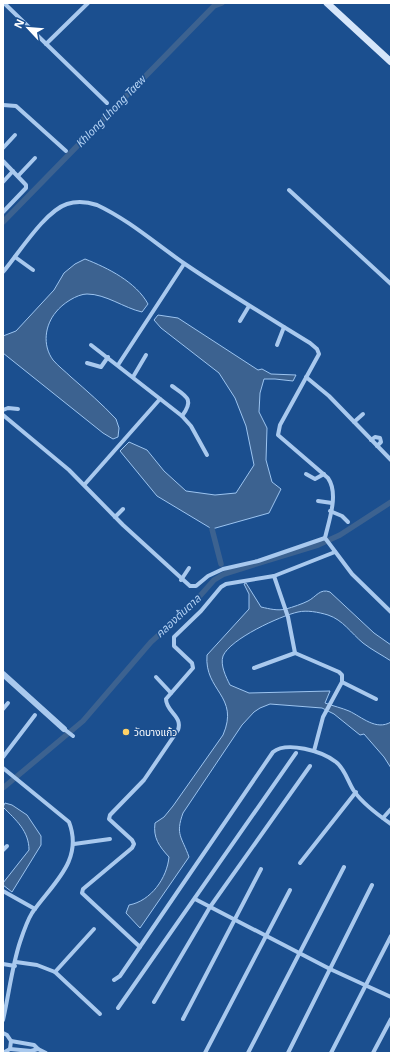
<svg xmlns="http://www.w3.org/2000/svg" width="394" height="1056" viewBox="0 0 394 1056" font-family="'Noto Sans','Noto Sans Thai',sans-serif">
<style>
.water{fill:#3c6290;stroke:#9cc4f0}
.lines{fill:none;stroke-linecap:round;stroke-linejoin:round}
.canal{stroke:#3c6290;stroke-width:5.5}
.minor{stroke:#a9c9ee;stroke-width:4}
.tertiary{stroke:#a9c9ee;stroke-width:6}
.secondary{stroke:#d6e6fa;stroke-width:7}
.poi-dot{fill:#ffd166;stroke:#1b4f8f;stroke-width:1.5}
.labels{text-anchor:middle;stroke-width:3;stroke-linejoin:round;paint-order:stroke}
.poi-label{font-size:10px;fill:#fff;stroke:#1b4f8f;text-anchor:start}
.water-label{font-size:11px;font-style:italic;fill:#b5d3f5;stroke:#1b4f8f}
</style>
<rect width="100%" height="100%" fill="#1b4f8f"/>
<g class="water">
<path d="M85 259C108 268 136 282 148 304L142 312C124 308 106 294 87 294 77 294 62 304 56 312 45 325 42 345 53 360 58 366 66 372 71 377 87 391 102 404 116 419L119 428 118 437 113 439 103 433 3 353V336L16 331 54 290 64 273 75 264Z"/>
<polygon points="158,315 178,318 258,370 262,369 271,374 296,375 293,381 275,379 264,379 260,393 259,412 267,428 266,460 272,482 281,489 269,513 212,529 157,496 120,451 129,442 147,450 164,471 186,491 215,495 236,493 254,465 246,426 235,398 219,373 161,328 154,320"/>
<path d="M246 583 261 607C270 609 278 611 286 609 293 607 302 604 308 601 316 597 320 588 330 592L374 633 391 645V661C382 655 372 650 363 643 351 633 343 620 328 615 318 612 307 610 298 612 280 616 230 639 223 656 220 665 226 677 230 685L249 693 330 691 325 703C333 706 342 708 349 711 362 717 376 731 391 722V768L384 757 364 734 360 735 334 714 322 708 270 704 260 708 254 712 242 725 183 813C175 835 182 837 189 857L140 928 126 913 129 905C151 901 167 878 169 857 159 846 153 838 155 823L164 817 173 806 223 735C240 696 204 691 207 655L249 609V594L244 584Z"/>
<path d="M5 803 12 805 27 815 41 836V845L12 892 3 885V883L29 850C29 831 16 820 3 807Z"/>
</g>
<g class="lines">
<g class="canal">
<polyline points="3,222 214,6 222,3"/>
<polyline points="212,529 221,564"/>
<polyline points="3,788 83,721 151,642 192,605 214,580 224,574 318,545 340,535 391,502"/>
</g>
<g class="minor">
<polyline points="4,3 107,103"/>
<polyline points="46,44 88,3"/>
<polyline points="3,105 16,106 66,151"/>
<polyline points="3,148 15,135"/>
<polyline points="3,161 26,185 26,188 3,212"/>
<polyline points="18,176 35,158"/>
<polyline points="3,182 13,171"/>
<polyline points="289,190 391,284"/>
<polyline points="15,257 33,270"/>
<path d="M3 272C19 253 45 211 67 204 76 201 88 202 97 205 129 220 156 244 185 264 226 292 268 317 310 343L317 349 319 354 280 425 278 435 328 478C339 494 329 520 325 538L352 574 391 612"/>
<polyline points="240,321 249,306"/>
<polyline points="91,345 182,416 191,426 207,455"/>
<polyline points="277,345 284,327"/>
<polyline points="87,363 101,367 108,357"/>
<polyline points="118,365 184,264"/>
<polyline points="133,377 146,355"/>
<polyline points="306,377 329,396 391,460"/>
<path d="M172 386C186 396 195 399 182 416"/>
<polyline points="3,410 8,408 18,409"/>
<polyline points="3,415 69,470 123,525 190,586 196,586 208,576 223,569 258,561 325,538"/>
<polyline points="354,422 363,414"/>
<polyline points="371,440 375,437 380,438 381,442 377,446"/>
<polyline points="306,474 315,479 324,474"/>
<polyline points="85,484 160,399"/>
<polyline points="318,501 332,503"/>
<polyline points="330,511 342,516 348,522"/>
<polyline points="115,517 123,509"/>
<polyline points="274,576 288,617 295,653"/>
<polyline points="181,580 189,568"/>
<polyline points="254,668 295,653 339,672 342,675 342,682 376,699"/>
<polyline points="156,677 171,693"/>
<polyline points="3,709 8,703"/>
<polyline points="64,729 73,736"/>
<polyline points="314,751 323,717 342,682"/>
<polyline points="3,757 35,715"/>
<path d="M3 768 69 822C84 861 52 884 32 913 27 921 23 933 20 942 12 966 9 994 3 1020"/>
<polyline points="383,818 391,809"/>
<polyline points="74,844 110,839"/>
<polyline points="3,850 7,846"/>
<polyline points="300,863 356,792"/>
<polyline points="3,891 35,909"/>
<polyline points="195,899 330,969 391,997"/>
<path d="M140 947 82 893 83 889 132 848 134 844 132 840 109 819 110 815 144 780 178 730C183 716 166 712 166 699L193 668 192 663 174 646V637L201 611 221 587 226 584 274 576 335 552"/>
<polyline points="16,962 37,965 55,972 94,929"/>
<polyline points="3,964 15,966"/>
<polyline points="55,972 100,1014"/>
<path d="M114 980 120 976 273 752C287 741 322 751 336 762 345 769 348 782 354 791 363 804 378 815 391 824"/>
<polyline points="154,1002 210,907 310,766"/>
<polyline points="118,1008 296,753"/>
<polyline points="183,1019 261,869"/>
<polyline points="3,1033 7,1035 11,1041 10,1049 3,1053"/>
<polyline points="11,1041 34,1045 38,1049 46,1053"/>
<polyline points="10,1049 31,1051 38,1049"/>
<polyline points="205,1053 290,890"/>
<polyline points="248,1053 344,867"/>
<polyline points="288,1053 372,885"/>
<polyline points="331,1053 391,936"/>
<polyline points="373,1053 391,1019"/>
</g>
<polyline class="tertiary" points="3,674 64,729"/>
<polyline class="secondary" points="327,3 391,62"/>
</g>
<circle class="poi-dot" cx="126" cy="732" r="4"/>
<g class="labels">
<g class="poi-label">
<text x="134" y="736">วัดบางแก้ว</text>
</g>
<g class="water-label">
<text transform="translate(111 111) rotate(-46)" y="4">Khlong Lhong Taew</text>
<text transform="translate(178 616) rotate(-43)" y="4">คลองต้นตาล</text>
</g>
</g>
<rect width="394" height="1056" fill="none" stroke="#ffffff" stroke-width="8"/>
<g transform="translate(28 28) rotate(296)" stroke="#1b4f8f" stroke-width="3" paint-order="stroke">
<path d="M0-3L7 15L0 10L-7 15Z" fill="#ffffff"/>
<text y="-6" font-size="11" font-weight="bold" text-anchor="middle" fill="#ffffff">N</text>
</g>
</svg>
